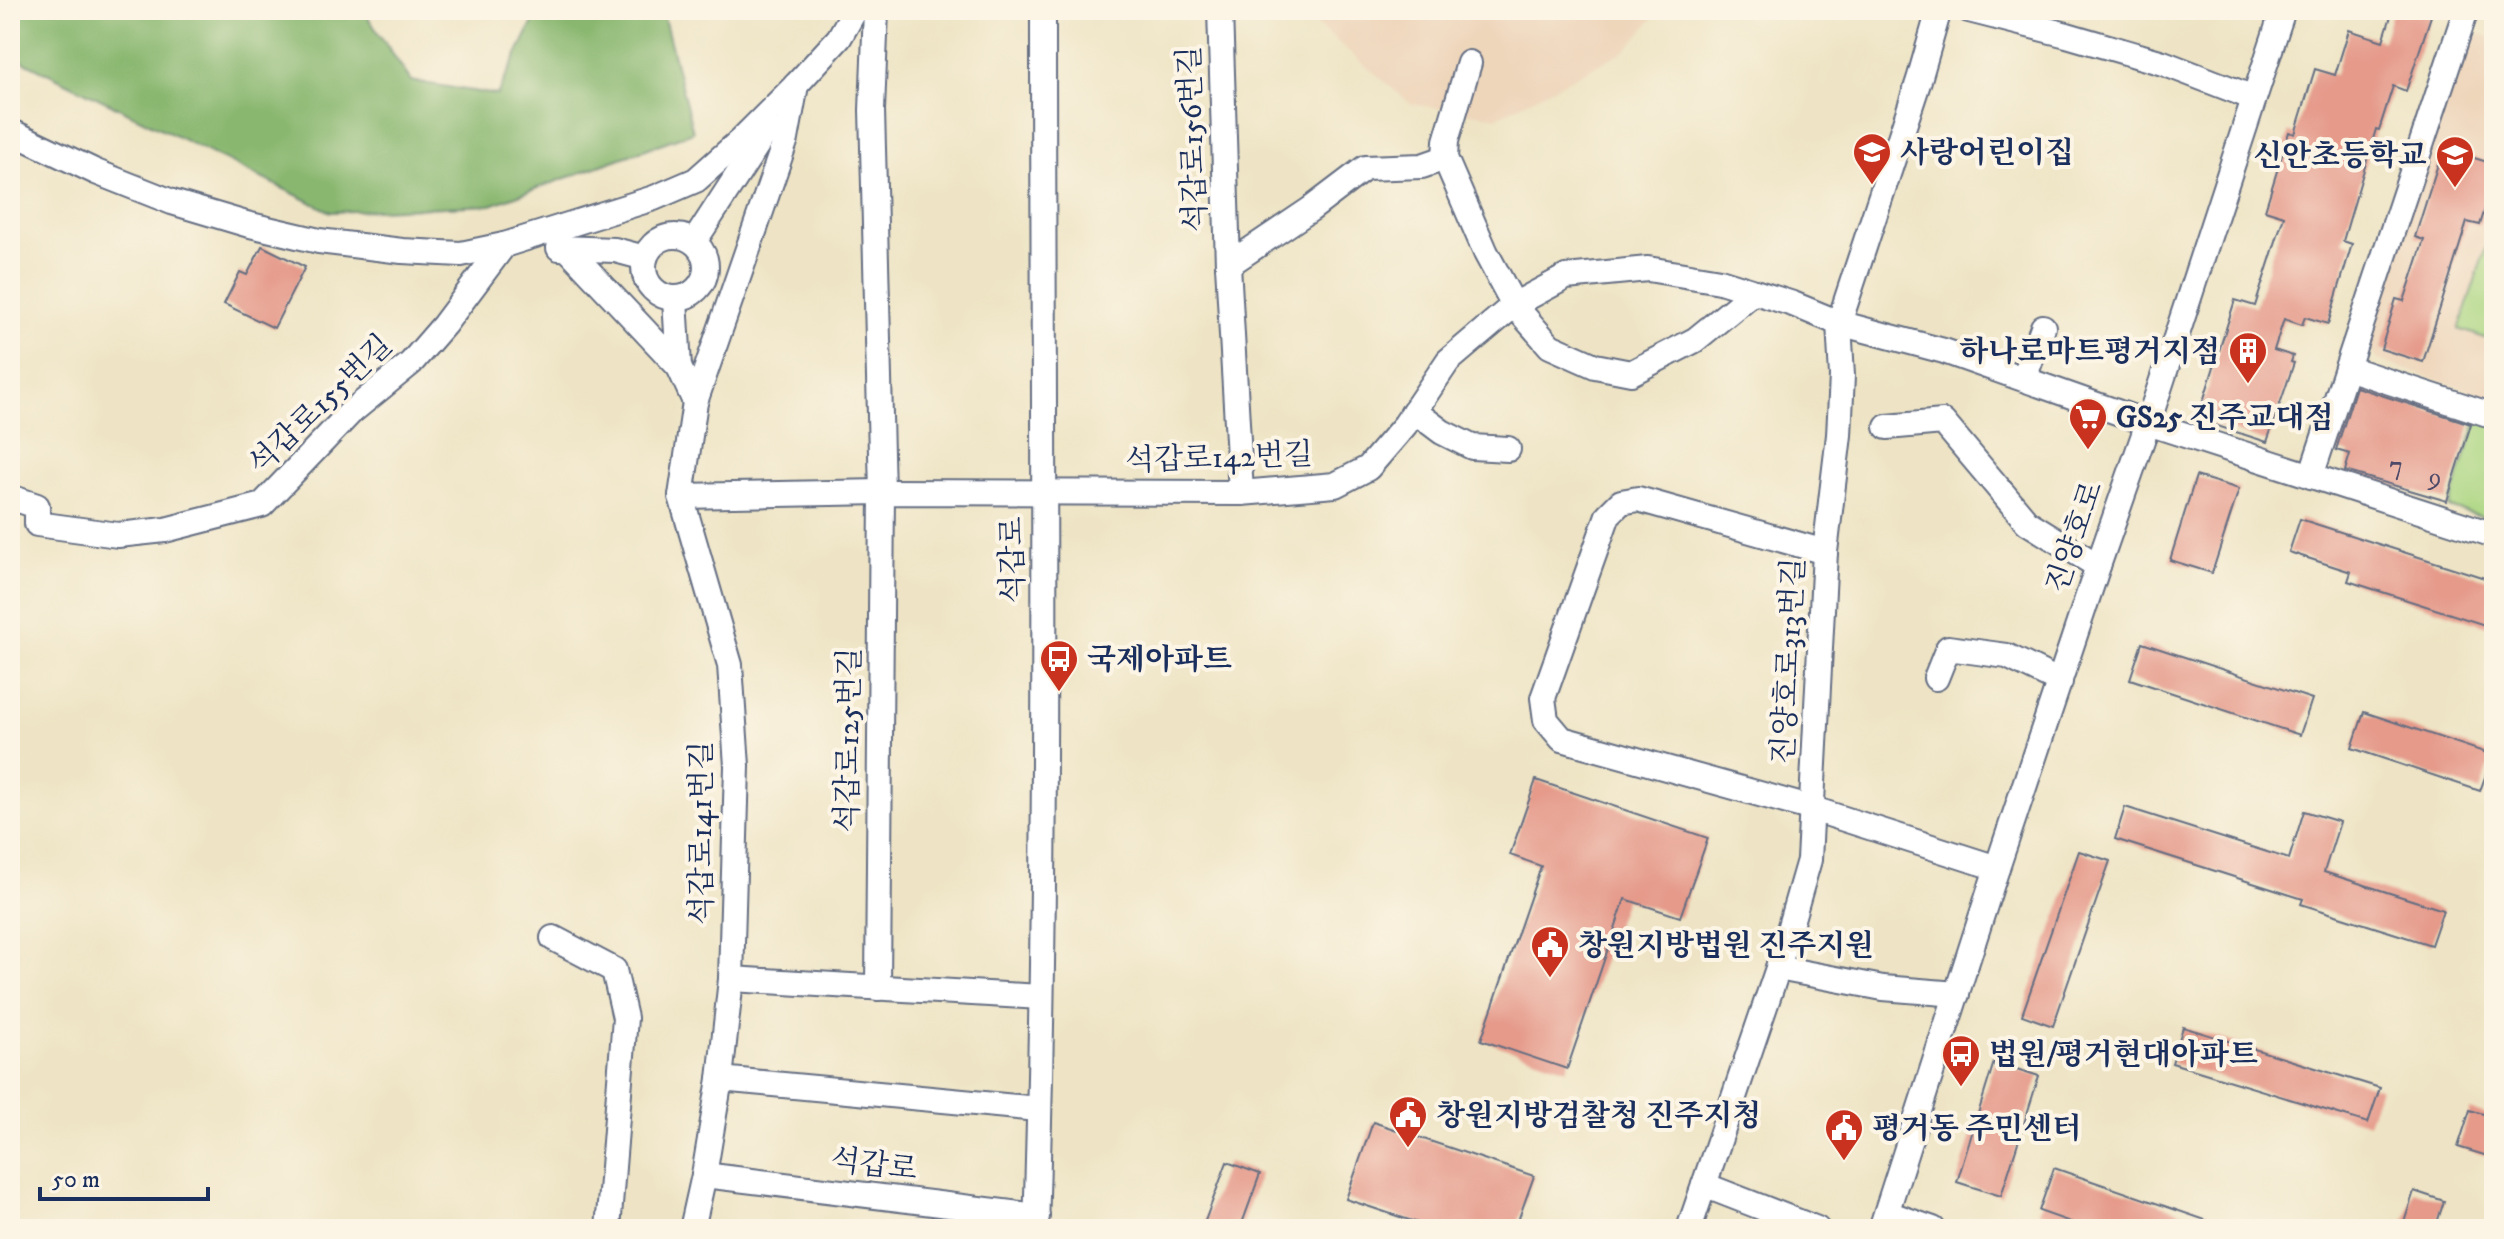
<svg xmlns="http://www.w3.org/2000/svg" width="2504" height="1239" viewBox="0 0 2504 1239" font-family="'IM FELL DW Pica','Noto Serif KR',serif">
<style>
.built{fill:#eed6bb}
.green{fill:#acd682;stroke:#648270;stroke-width:2}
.forest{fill:#89b770;stroke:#527367;stroke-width:2}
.building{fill:#e59a8a}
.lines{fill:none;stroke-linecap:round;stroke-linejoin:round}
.minor-casing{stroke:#656e82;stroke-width:28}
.minor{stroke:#fff;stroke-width:24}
.labels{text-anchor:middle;stroke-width:8;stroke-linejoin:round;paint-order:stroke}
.number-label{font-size:26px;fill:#4e4a69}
.street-label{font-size:30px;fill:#1b2f5e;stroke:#fcf5e5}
.poi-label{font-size:30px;font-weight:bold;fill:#1b2f5e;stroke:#fcf5e5;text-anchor:start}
</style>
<rect width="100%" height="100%" fill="#fcf5e5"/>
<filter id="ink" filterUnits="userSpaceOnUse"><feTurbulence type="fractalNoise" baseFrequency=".0125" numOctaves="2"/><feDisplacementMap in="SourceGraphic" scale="16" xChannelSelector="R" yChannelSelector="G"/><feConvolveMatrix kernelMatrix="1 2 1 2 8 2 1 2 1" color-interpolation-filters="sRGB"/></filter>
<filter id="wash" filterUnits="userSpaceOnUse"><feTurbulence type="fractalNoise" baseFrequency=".006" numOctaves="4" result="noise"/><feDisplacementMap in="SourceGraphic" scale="32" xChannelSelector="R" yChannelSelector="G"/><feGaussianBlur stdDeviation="1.8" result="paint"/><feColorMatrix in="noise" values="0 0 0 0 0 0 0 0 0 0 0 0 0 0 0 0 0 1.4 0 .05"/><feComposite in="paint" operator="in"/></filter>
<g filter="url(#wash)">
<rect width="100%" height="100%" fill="#eee4c5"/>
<g class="built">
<polygon points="1300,10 1660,10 1626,50 1497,117 1411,104"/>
<polygon points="2480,34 2494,38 2494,399 2378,360 2365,339 2465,39"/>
</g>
<g class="green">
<polygon points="2494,223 2494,341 2459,329"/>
<polygon points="2478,418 2494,423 2494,521 2449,507"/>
</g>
<polygon class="forest" points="10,10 357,10 365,13 411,81 497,95 539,10 662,10 693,132 491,205 331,212 10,55"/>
<g id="blocks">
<g class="building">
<polygon points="2393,10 2433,10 2406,91 2393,86 2379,130 2376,129 2343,241 2352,244 2328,324 2305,317 2302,325 2284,319 2274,350 2293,356 2291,362 2294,363 2267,442 2208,423 2201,408 2235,300 2255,306 2284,216 2265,210 2289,132 2295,134 2315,69 2335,75 2349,30 2383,41"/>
<polygon points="2461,154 2494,164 2494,180 2480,225 2467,222 2423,362 2381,349 2396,299 2404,301 2424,240 2415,237 2438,164 2456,170"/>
<polygon points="262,246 305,267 274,328 224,304 240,272 247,275"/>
<polygon points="2356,387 2471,424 2447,501 2345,471 2350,454 2336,450"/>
<polygon points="2196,476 2239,489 2212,573 2170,560"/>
<polygon points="2300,519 2494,581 2494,628 2348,581 2351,572 2289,552"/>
<polygon points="2142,643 2312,699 2300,735 2130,679"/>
<polygon points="2364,712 2493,755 2480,791 2352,748"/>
<polygon points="1536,780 1708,838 1680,917 1625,899 1567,1069 1481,1040 1541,866 1510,855"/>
<polygon points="2125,807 2289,859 2304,811 2340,822 2324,872 2443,910 2431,945 2301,904 2303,899 2115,839"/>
<polygon points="2079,851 2110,861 2053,1026 2022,1015"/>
<polygon points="2183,1027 2380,1088 2368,1123 2172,1063"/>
<polygon points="1994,1062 2039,1076 2001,1196 1957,1182"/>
<polygon points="2470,1110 2494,1117 2494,1158 2458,1147"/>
<polygon points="1373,1122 1534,1176 1515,1229 1436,1229 1346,1199"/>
<polygon points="1227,1162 1260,1174 1240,1229 1202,1229"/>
<polygon points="2054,1168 2223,1226 2222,1229 2090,1229 2039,1211"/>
<polygon points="2414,1191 2444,1201 2435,1229 2402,1229"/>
</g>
</g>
</g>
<g filter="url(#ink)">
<use href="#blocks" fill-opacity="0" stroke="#656e82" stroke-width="2"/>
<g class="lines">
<defs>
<g id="minor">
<polyline points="876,10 872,110 882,492 878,988"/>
<polyline points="1220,10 1228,265 1241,493"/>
<polyline points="1969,10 2067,35 2163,63 2254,98"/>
<polyline points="1469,63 1446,141 1445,158 1486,253 1514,305 1550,346 1595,366 1631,373 1695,340 1754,292"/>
<polyline points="10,131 96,172 172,202 246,224 319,241 402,251 461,254 504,245 654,198 696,180 741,140 796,85 839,38 855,10"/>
<circle cx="675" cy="267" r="31"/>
<polyline points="694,242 768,128"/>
<polyline points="559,248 615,250 645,258"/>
<polyline points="567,248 679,367 695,402"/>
<polyline points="1228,265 1311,209 1365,168 1422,166 1445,158"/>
<polyline points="675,299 679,367"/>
<polyline points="2347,368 2494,416"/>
<polyline points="2024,378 2043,327"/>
<polyline points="1414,411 1442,432 1472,447 1508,449"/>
<polyline points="1887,427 1943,422 2027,522 2098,566"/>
<polyline points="2311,476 2466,10"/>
<polyline points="681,496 882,492 1241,493 1335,485 1368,468 1405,425 1448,361 1514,305 1566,277 1648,269 1720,281 1793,304 1839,323 1944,351 2148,423 2494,535"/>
<polyline points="10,497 37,506 37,524 118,535 165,530 262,505 350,413 411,363 444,325 504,245"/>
<polyline points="1825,552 1638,499 1621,502 1608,515 1543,698 1546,720 1562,739 1813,809 1997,868"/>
<polyline points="1936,678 1948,648 2007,656 2060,682"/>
<polyline points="553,938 614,970 625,1018 608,1229"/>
<polyline points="1778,968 1883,988 1957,994"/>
<polyline points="731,979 1041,997"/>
<polyline points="720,1079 1038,1109"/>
<polyline points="704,1175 1037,1216"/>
<polyline points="1704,1185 1817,1229"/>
<polyline points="1887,1213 1933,1229"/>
<polyline points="692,1229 704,1175 720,1079 731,979 737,766 730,665 681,496 695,402 786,139 796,85"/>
<path d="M1036 1229C1049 823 1043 416 1043 10"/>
<polyline points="1689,1229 1778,968 1809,860 1825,552 1839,435 1842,376 1839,323 1919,80 1939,10"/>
<polyline points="1881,1229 1997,868 2098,566 2148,423 2283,10"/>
</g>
</defs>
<use href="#minor" class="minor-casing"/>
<use href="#minor" class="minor"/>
</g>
</g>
<defs>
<symbol id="school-pin" viewBox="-11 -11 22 30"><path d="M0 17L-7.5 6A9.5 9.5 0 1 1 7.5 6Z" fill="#c8321e" stroke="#fcf5e5"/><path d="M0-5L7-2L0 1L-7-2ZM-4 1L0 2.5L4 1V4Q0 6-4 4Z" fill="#fff"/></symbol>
<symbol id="building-pin" viewBox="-11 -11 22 30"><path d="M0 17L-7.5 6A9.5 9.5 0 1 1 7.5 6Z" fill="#c8321e" stroke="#fcf5e5"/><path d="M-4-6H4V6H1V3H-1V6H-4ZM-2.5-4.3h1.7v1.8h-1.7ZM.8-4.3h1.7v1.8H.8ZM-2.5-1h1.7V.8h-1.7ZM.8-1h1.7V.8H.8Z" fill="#fff"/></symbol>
<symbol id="supermarket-pin" viewBox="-11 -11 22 30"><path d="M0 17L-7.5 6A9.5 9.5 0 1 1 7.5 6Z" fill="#c8321e" stroke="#fcf5e5"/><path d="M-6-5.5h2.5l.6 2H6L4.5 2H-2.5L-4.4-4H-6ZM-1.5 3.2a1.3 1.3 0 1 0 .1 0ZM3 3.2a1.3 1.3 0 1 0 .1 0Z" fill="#fff"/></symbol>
<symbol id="bus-pin" viewBox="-11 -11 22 30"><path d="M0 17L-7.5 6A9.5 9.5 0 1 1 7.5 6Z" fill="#c8321e" stroke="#fcf5e5"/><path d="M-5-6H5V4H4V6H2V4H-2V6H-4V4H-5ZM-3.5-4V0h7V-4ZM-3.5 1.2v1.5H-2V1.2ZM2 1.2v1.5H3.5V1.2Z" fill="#fff"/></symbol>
<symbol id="civic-pin" viewBox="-11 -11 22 30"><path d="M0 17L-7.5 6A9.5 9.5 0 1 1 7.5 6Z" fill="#c8321e" stroke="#fcf5e5"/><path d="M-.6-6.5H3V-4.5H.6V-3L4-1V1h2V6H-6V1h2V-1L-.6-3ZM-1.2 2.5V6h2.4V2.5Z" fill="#fff"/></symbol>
</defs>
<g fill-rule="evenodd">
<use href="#school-pin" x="1850" y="130" width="44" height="60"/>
<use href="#school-pin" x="2433" y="133" width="44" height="60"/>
<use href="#building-pin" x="2226" y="329" width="44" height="60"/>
<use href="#supermarket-pin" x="2066" y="395" width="44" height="60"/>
<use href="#bus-pin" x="1037" y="637" width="44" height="60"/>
<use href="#civic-pin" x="1528" y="923" width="44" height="60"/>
<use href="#bus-pin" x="1939" y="1032" width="44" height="60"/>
<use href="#civic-pin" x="1386" y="1093" width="44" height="60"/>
<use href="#civic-pin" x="1822" y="1106" width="44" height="60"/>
</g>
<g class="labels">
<g class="number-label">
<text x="2396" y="474">7</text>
<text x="2435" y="485">9</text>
</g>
<g class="street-label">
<text transform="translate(1192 139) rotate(-92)" y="10">석갑로156번길</text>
<text transform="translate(320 404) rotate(-44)" y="10">석갑로155번길</text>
<text transform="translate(1219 457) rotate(-2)" y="10">석갑로142번길</text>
<text transform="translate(2074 537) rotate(-71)" y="10">진양호로</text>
<text transform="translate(1012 560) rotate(-91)" y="10">석갑로</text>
<text transform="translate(1788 661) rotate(-87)" y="10">진양호로313번길</text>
<text transform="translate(848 740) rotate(-89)" y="10">석갑로125번길</text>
<text transform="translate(701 833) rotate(-90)" y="10">석갑로141번길</text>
<text transform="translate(874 1164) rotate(7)" y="10">석갑로</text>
</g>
<g class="poi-label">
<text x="1900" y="162">사랑어린이집</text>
<text x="2427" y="165" text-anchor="end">신안초등학교</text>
<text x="2220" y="361" text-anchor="end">하나로마트평거지점</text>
<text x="2116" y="427">GS25 진주교대점</text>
<text x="1087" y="669">국제아파트</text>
<text x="1578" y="955">창원지방법원 진주지원</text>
<text x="1989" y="1064">법원/평거현대아파트</text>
<text x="1436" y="1125">창원지방검찰청 진주지청</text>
<text x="1872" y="1138">평거동 주민센터</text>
</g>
</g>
<rect width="2504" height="1239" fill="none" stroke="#fcf5e5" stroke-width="40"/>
<path d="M40 1187v12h168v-12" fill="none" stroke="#1b2f5e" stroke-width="4"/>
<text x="52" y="1187" font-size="24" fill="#1b2f5e" stroke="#fcf5e5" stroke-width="6" paint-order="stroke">50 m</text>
</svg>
